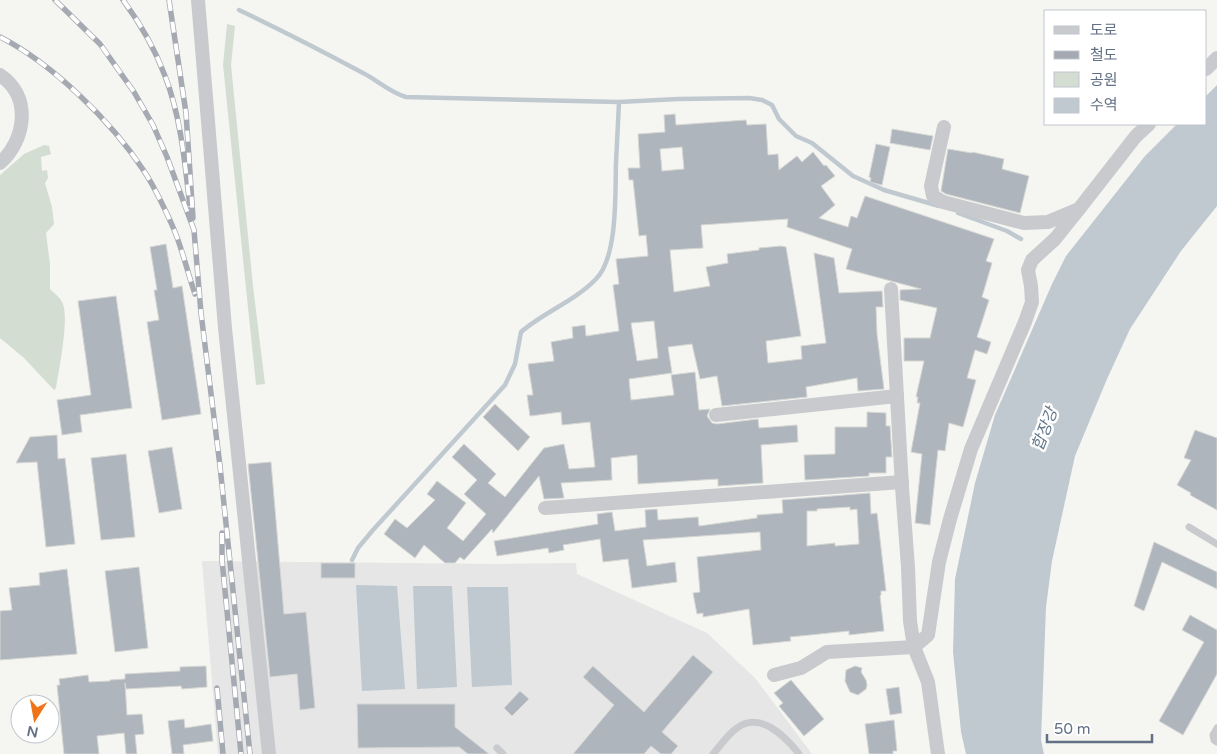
<svg xmlns="http://www.w3.org/2000/svg" width="1217" height="754" viewBox="0 0 1217 754" font-family="'Varela Round','Noto Sans KR',sans-serif">
<style>
.built{fill:#e5e6e5}
.green{fill:#d4ddd2}
.water{fill:#c0c9d0}
.lines{fill:none;stroke-linecap:round;stroke-linejoin:round}
.stream{stroke:#c0c9d0;stroke-width:4.5}
.building{fill:#afb5bc;stroke:#d6d7d4;fill-rule:evenodd}
.service{stroke:#c8cace;stroke-width:7}
.minor{stroke:#c8cace;stroke-width:14}
.rail-casing{stroke:#a5a9b1;stroke-width:5.5}
.rail{stroke:#fff;stroke-width:4;stroke-dasharray:11;stroke-linecap:butt}
.labels{text-anchor:middle;stroke-width:5;stroke-linejoin:round;paint-order:stroke}
.water-label{font-size:16px;font-style:italic;fill:#637789;stroke:#fff}
</style>
<rect width="100%" height="100%" fill="#f5f6f1"/>
<polygon class="built" points="202,561 498,564 576,563 577,574 707,633 755,678 812,754 218,754"/>
<g class="green">
<polygon points="227,24 235,26 231,65 253,286 265,384 256,385 223,65"/>
<path d="M44 145 49 146 51 154 41 157 42 171 47 170 48 178 45 183 52 207 54 224 46 233 50 264V289C55 294 60 297 63 304 69 320 59 369 56 388L54 390 24 358 0 338V175L24 154Z"/>
</g>
<g class="water">
<polygon points="1217,85 1217,206 1181,251 1130,329 1107,379 1075,456 1052,561 1046,607 1041,740 1044,754 966,754 961,732 953,652 955,579 975,483 995,415 1052,284 1066,256 1145,156 1177,124 1206,124 1206,96"/>
<polygon points="356,585 397,586 405,689 362,691"/>
<polygon points="413,586 452,586 457,687 417,689"/>
<polygon points="467,587 508,587 512,685 472,687"/>
</g>
<g class="lines">
<g class="stream">
<path d="M239 10C281 30 322 51 363 73 377 80 391 93 406 97L619 102 678 99 749 98 762 100 772 105 779 119 796 136 812 143 853 176 884 190 939 206"/>
<polyline points="958,213 1007,231 1021,239"/>
<path d="M352 560 358 548 373 530 505 385 515 364 521 332C544 312 575 301 596 279 618 257 615 193 616 163 617 143 618 122 619 102"/>
</g>
</g>
<g class="building">
<path d="M675 114 676 125 746 120 747 125 766 124 768 155 778 154 779 170 797 156 802 162 813 152 824 166 826 165 835 176 821 186 835 205 819 218 848 227 851 216 857 218 865 196 994 239 986 261 992 263 982 297 989 300 977 337 991 342 987 354 975 350 967 378 976 380 963 427 949 423 945 451 938 450 930 525 915 523 922 454 911 452 920 403H917L918 397H916L924 361H904V338H930L937 308 900 300V290L921 289 846 269 852 249 787 227 788 219 701 225 703 248 670 250 674 292 710 286 706 267 728 263 727 254 759 250V248L781 246 786 247 801 336 766 341 768 363 802 359 801 346 826 343 814 253 834 258 839 293 882 291 883 307H876L877 334 884 389 858 391 857 378 806 387 807 397 722 406 717 376 700 379 692 344 668 347 672 373 629 379 631 400 674 395 671 375 695 372 699 410 710 409 707 416 712 423 717 424 758 419 759 428 797 425 798 442 761 445 763 483 718 486V479L638 484 637 455 611 458 612 480 561 483 564 498 544 499 539 476 493 533 492 529 464 560 460 557 455 563H445L424 545 415 558 384 534 395 519 407 528 435 500 427 494 437 481 466 503 447 528 463 541 486 514 464 494 477 480 452 457 464 444 496 474 488 483 505 497 544 448 564 444 569 469 595 467 590 422 562 425 561 412 530 416 527 395H533L528 364 554 361 551 342 573 338 572 327 585 325 586 336 619 331 613 285 619 284 616 259 648 256 646 235 639 236 633 180H629L628 168H640L638 134 665 132 664 115ZM682 147 684 169 662 171 660 149ZM654 321 658 358 637 361 631 323Z"/>
<polygon points="892,129 933,136 930,150 890,143"/>
<polygon points="876,144 890,147 882,185 870,182 871,178 869,177"/>
<polygon points="948,149 972,153 972,152 1004,159 1002,169 1029,176 1020,213 946,194 941,191"/>
<polygon points="166,244 173,288 182,286 201,414 162,420 147,322 159,320 154,290 157,290 150,247"/>
<polygon points="116,296 132,408 80,415 82,432 62,435 57,400 91,395 78,301"/>
<polygon points="495,404 530,437 518,451 483,417"/>
<polygon points="867,412 886,413 886,426 890,426 892,457 886,457 886,473 869,473 869,476 805,480 804,455 835,454 835,427 867,427"/>
<polygon points="1195,430 1217,438 1217,510 1190,495 1191,493 1177,485 1191,460 1184,458"/>
<polygon points="57,435 58,459 65,458 75,544 46,547 37,462 16,463 30,437"/>
<polygon points="172,447 182,509 159,513 148,451"/>
<polygon points="126,454 135,537 101,540 91,458"/>
<polygon points="271,462 284,614 306,612 315,708 300,710 297,674 270,677 248,464"/>
<path d="M870 493 871 514 877 513 886 591H881V595L880 596 884 631 849 635V631L790 637 791 641 753 645 749 609 703 617V613L697 614 693 593 700 592 697 557 761 550 760 532 643 540 647 566 675 562 677 582 632 588 628 559 603 562 600 539 563 545 564 550 549 553 548 548 497 556 494 541 598 524 597 514 612 512 615 531 646 527 645 510 657 509 658 520 698 517 699 526 757 518V515L783 513 782 500ZM850 507V510L857 509 859 544 835 546V543L807 546V511H817V509Z"/>
<polygon points="1154,542 1217,572 1217,589 1162,562 1144,611 1134,606"/>
<rect x="321" y="563" width="34" height="15"/>
<polygon points="139,567 148,648 115,652 105,571"/>
<polygon points="67,569 77,654 0,660 0,611 12,610 9,588 40,585 39,573"/>
<polygon points="1190,615 1217,630 1217,674 1183,735 1159,721 1204,642 1182,630"/>
<polygon points="693,655 713,672 662,732 678,746 671,754 661,754 651,746 644,754 573,754 614,705 583,677 593,666 644,712"/>
<polygon points="206,666 207,687 182,689 181,686 126,689 125,683 127,715 142,714 144,734 135,735 137,754 126,754 124,733 97,736 99,754 64,754 57,685 60,685 59,679 88,675 89,682 110,681 110,680 125,679 125,674 180,671 180,667"/>
<polygon points="855,666 862,668 861,672 866,680 867,685 866,689 858,695 850,692 845,681 846,670"/>
<polygon points="791,680 824,719 804,736 779,706 783,703 774,693"/>
<polygon points="899,687 902,713 890,715 886,689"/>
<polygon points="520,691 529,699 512,716 504,708"/>
<polygon points="357,704 455,704 455,727 489,754 468,754 459,747 358,748"/>
<polygon points="184,719 185,728 211,724 213,741 183,745 184,754 172,754 168,721"/>
<polygon points="894,720 897,751 893,751 893,754 869,754 865,724"/>
</g>
<g class="lines">
<g class="service">
<polyline points="1189,527 1217,544"/>
<polyline points="1217,728 1213,735 1214,740 1217,742"/>
<polyline points="497,748 503,754"/>
<path d="M713 754C720 746 728 734 737 728 760 711 785 736 799 754"/>
</g>
<g class="minor">
<polyline points="198,0 225,328 269,754"/>
<polyline points="1206,69 1217,58"/>
<path d="M0 75C32 96 26 140 0 163"/>
<polyline points="944,127 931,186 933,196 943,202 1024,223 1048,222 1079,209 1136,136 1149,124"/>
<polyline points="891,289 902,487 908,567 910,621 914,647 928,682 938,754"/>
<polyline points="716,415 897,396"/>
<polyline points="545,508 902,482"/>
<polyline points="774,675 801,668 827,652 914,647 928,635 939,562 950,519 971,449 1025,322 1032,302 1031,286 1028,270 1032,260 1055,239 1079,209"/>
</g>
<defs>
<g id="rail">
<polyline points="55,0 100,44 134,92 153,125 167,157 194,230 201,313 220,466 250,754"/>
<path d="M123 0C140 23 155 49 165 76 181 117 185 164 190 207"/>
<polyline points="169,0 186,113 193,218"/>
<path d="M0 37C53 64 112 122 144 171 154 186 168 215 175 232 183 252 188 274 195 294"/>
<polyline points="222,533 222,560 241,754"/>
<polyline points="217,688 223,754"/>
</g>
</defs>
<use href="#rail" class="rail-casing"/>
<use href="#rail" class="rail"/>
</g>
<g class="labels">
<g class="water-label">
<text transform="translate(1044 429) rotate(-69)" y="6">합장강</text>
</g>
</g>
<rect x="1044" y="10" width="162" height="115" fill="#ffffff" stroke="#c0c5ce"/>
<rect x="1054" y="26" width="25" height="8" fill="#c8cace" stroke="#c0c5ce"/>
<text x="1090" y="35" font-size="15" fill="#626f85">도로</text>
<rect x="1054" y="51" width="25" height="8" fill="#a5a9b1" stroke="#c0c5ce"/>
<text x="1090" y="60" font-size="15" fill="#626f85">철도</text>
<rect x="1054" y="72" width="25" height="15" fill="#d4ddd2" stroke="#c0c5ce"/>
<text x="1090" y="85" font-size="15" fill="#626f85">공원</text>
<rect x="1054" y="98" width="25" height="15" fill="#c0c9d0" stroke="#c0c5ce"/>
<text x="1090" y="110" font-size="15" fill="#626f85">수역</text>
<g transform="translate(35 719) rotate(191)"><circle r="24" fill="#ffffff" stroke="#c0c5ce"/>
<path d="M0-4L9 19L0 12L-9 19Z" fill="#ef7518"/>
<text y="-8" font-size="14" font-weight="bold" text-anchor="middle" fill="#626f85">N</text>
</g>
<path d="M1047 734v8h105v-8" fill="none" stroke="#626f85" stroke-width="2.5"/>
<text x="1054" y="734" font-size="15" fill="#626f85" stroke="#ffffff" stroke-width="4" paint-order="stroke">50 m</text>
</svg>
